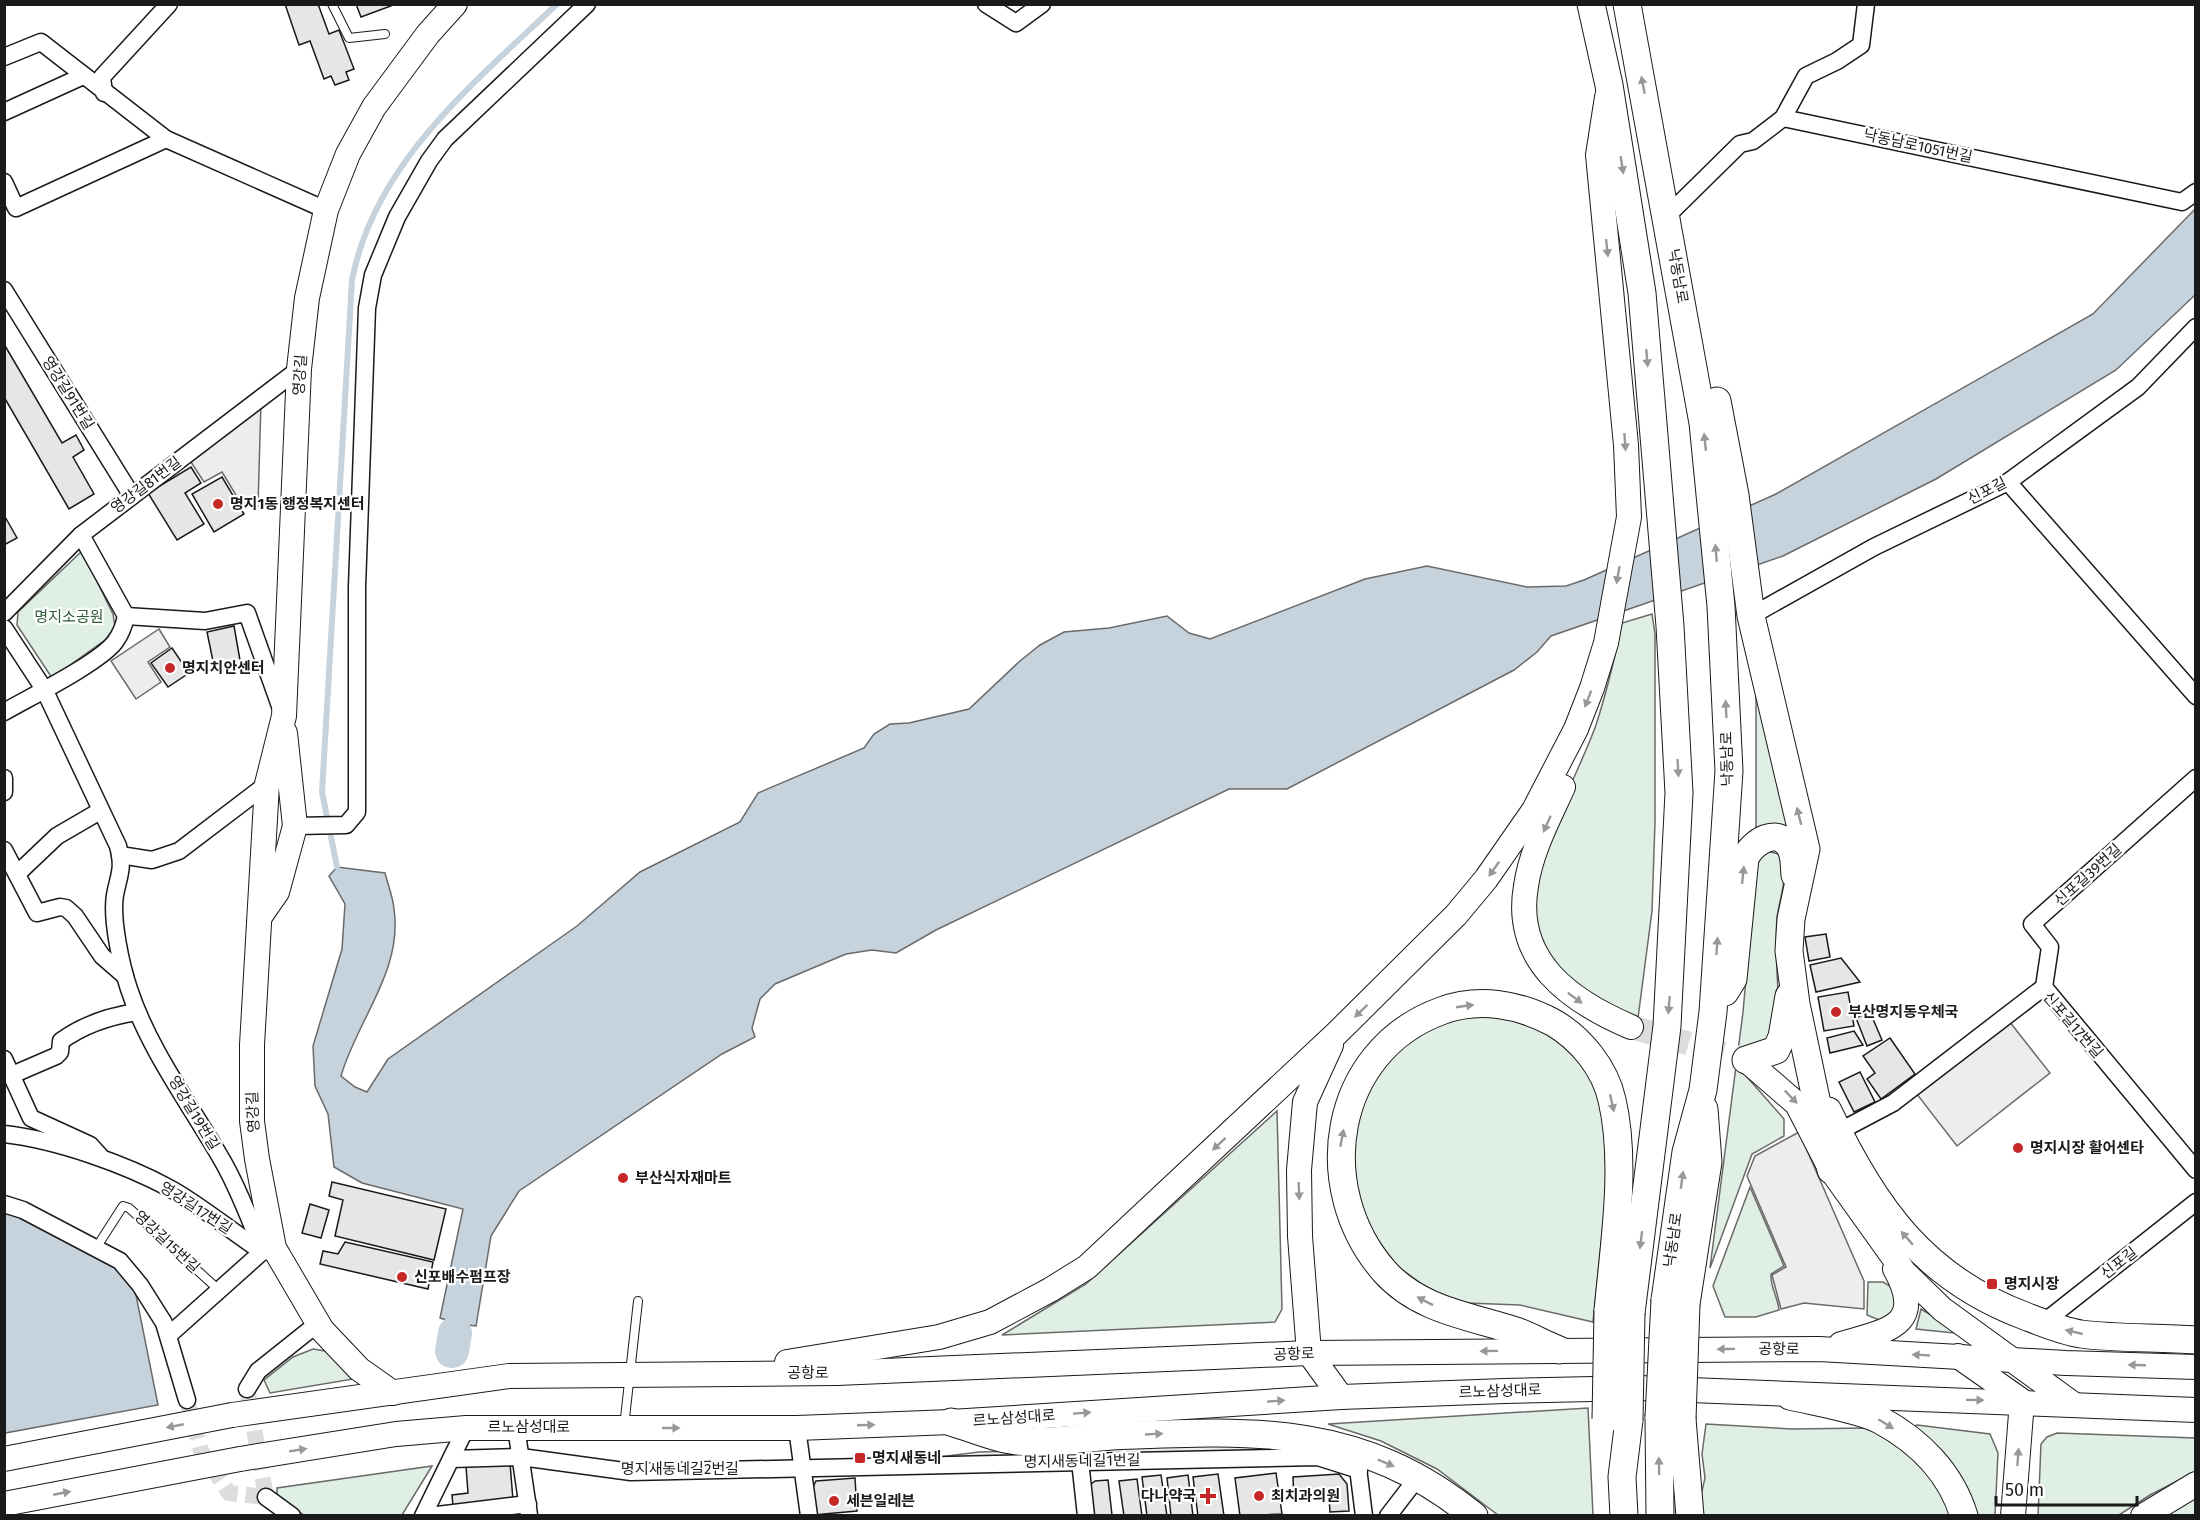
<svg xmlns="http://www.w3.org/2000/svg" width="2200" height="1520" viewBox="0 0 2200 1520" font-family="'Fira Sans','Noto Sans KR',sans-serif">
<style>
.green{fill:#e0efe3;stroke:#6a6a6a;stroke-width:1.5}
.parking{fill:#ededed;stroke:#6a6a6a;stroke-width:1.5}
.water{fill:#c6d2dc;stroke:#6a6a6a;stroke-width:1.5}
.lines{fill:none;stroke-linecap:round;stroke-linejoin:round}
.stream{stroke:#c6d2dc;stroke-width:6}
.river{stroke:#c6d2dc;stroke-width:34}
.building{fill:#e6e6e6;stroke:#1a1a1a;stroke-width:1.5}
.street-tunnel{stroke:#ddd;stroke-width:16;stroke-dasharray:16 8;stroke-linecap:butt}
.secondary-tunnel{stroke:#ddd;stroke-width:24;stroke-dasharray:24 12;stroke-linecap:butt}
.lane-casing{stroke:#1a1a1a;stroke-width:10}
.street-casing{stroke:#1a1a1a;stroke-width:19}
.secondary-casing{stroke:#1a1a1a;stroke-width:26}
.primary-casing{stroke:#1a1a1a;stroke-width:29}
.lane{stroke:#fff;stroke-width:8}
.street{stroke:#fff;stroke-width:16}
.secondary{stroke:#fff;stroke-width:24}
.primary{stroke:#fff;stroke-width:27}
.secondary-bridge-casing{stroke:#1a1a1a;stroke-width:26;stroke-linecap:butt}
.primary-bridge-casing{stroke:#1a1a1a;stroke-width:29;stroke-linecap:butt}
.secondary-bridge{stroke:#fff;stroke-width:24}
.primary-bridge{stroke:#fff;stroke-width:27}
.oneway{fill:#989898}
.poi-dot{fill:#c62828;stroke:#fff;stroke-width:2}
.labels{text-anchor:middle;stroke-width:4.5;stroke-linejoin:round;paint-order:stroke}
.street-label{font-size:15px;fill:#1a1a1a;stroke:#fff}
.poi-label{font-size:15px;font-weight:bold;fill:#1a1a1a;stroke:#fff;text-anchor:start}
.park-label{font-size:15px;fill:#2b5a34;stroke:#fff}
</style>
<rect width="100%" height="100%" fill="#fff"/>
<g class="green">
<polygon points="82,551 113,614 115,627 105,640 52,678 17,625 18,612"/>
<path d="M1652 614 1655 634V822L1652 911 1638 1018C1610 1007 1579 997 1559 974 1499 905 1571 795 1596 725 1607 691 1615 657 1622 623Z"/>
<polygon points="1756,681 1796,828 1756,827"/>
<path d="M1766 851 1779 854C1791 871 1779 899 1777 918 1774 954 1779 994 1780 1031L1740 1069 1784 1119V1136L1752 1154 1710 1268 1743 1012 1756 868 1759 859Z"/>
<polygon points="1478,1012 1536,1024 1582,1059 1603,1103 1609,1166 1593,1322 1520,1305 1466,1303 1447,1298 1422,1284 1397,1266 1375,1236 1356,1195 1352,1143 1369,1085 1412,1035"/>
<polygon points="1277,1111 1282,1309 1275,1322 1002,1335 1086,1284"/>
<path d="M1750 1187 1784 1266 1771 1274C1770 1287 1778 1297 1779 1310L1756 1317H1725L1713 1286Z"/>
<polygon points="1868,1282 1883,1282 1895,1289 1898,1304 1884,1322 1867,1315"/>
<polygon points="1921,1309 1954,1329 1954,1333 1916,1329"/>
<polygon points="313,1349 325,1351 356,1373 359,1378 270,1393 264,1380 293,1357"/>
<polygon points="1588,1408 1593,1515 1498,1515 1437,1469 1381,1441 1328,1424"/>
<polygon points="1706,1424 1792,1429 1867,1428 1903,1447 1936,1480 1953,1515 1703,1515 1701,1495 1705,1478 1702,1454"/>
<polygon points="1917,1425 1990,1434 1998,1453 1995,1515 1975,1515 1912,1427"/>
<polygon points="2057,1433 2195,1438 2195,1472 2150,1495 2119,1515 2038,1516 2041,1444 2047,1437"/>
<polygon points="432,1466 402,1515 304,1515 277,1497 277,1488"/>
<polygon points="2195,1498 2195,1515 2164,1516"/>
</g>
<g class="parking">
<polygon points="261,401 258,506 249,499 242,505 222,472 204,482 187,456"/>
<polygon points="159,629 170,647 148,662 161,682 136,699 111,661"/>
<polygon points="2009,1021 2050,1073 1957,1146 1916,1093"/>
<polygon points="1799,1132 1864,1281 1864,1309 1804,1303 1781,1309 1772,1275 1786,1267 1747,1176 1755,1156"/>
<polygon points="1259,1443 1328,1462 1268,1458 924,1459 979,1452"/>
</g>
<g class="water">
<path d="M2195 209V295L2116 370 1936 479 1783 556 1551 636 1537 652 1514 670 1287 789H1229L936 930 896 953 872 950 846 954 775 984 760 999 752 1028 755 1037 722 1054 519 1191 491 1236 476 1326 458 1324 440 1318 463 1209 362 1183 334 1167 328 1114 315 1086 313 1046 342 949 345 904 329 876 337 867 385 873C388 885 393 897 394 909 403 971 357 1020 341 1076L355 1087 367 1092 388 1059 577 926 640 872 740 822 758 793 864 748 874 734 890 724 909 723 969 709 1020 661 1040 645 1064 632 1109 628 1167 616 1189 633 1210 639 1365 579 1427 566 1527 587 1566 586 1584 580 1776 494 2093 314Z"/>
<polygon points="8,1211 119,1269 135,1290 158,1405 5,1433 4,1212"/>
</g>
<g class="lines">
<path class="stream" d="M337 867 322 792 352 280C375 162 474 83 557 4"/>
<polyline class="river" points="452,1351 455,1333"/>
</g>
<g class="building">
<polygon points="285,4 318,4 329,34 339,30 354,69 346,72 349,80 335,85 331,76 324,79 310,41 299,45"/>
<polygon points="356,4 396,4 361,17"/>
<polygon points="4,344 62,443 76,435 84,450 73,457 94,494 69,509 4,397"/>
<polygon points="191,467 201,483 185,493 204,524 177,540 148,493"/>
<polygon points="222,477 244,514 214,532 192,494"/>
<polygon points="4,515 17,538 4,545"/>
<polygon points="234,626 241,666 215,671 207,632"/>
<polygon points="172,648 189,673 168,687 151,663"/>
<polygon points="1826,934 1830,957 1809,961 1805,937"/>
<polygon points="1841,958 1860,982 1816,992 1810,965"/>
<polygon points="1848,992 1854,1026 1824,1031 1818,997"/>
<polygon points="1870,1012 1882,1040 1867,1046 1856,1018"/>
<polygon points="1854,1031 1863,1045 1830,1053 1827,1038"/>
<polygon points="1890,1038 1915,1074 1881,1099 1867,1079 1875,1073 1863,1056"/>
<polygon points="1860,1072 1875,1102 1854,1112 1839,1082"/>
<polygon points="332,1182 446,1209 434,1260 335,1236 343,1200 329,1196"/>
<polygon points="310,1204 329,1210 321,1238 302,1233"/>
<polygon points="345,1242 433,1262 428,1289 320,1264 323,1251 338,1254"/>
<polygon points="510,1463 513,1500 453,1506 452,1495 468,1493 466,1467"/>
<polygon points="1276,1473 1282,1514 1240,1516 1235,1478"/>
<polygon points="1218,1474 1224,1516 1198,1516 1193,1477"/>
<polygon points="1339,1474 1347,1484 1349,1511 1330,1512 1329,1498 1294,1500 1293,1477"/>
<polygon points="1161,1475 1167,1516 1147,1516 1142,1477"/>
<polygon points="1188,1475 1193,1516 1171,1516 1167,1478"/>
<polygon points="855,1478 857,1511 813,1515 811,1491 816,1481"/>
<polygon points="1137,1479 1142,1516 1124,1516 1119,1481"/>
<polygon points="1108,1480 1112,1515 1093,1516 1090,1485 1095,1481"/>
</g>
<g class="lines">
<polyline class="street-tunnel" points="187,1400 201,1451 229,1493 266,1497 247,1389"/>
<polyline class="secondary-tunnel" points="1631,1027 1746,1060"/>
<defs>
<g id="lane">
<polyline points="332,4 349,38 385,34"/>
<polyline points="96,1248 123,1206 129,1208 220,1291"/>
<polyline points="624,1427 638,1301"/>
</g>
<g id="street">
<polyline points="986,4 1016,23 1042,4"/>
<polyline points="4,57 41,42 166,139 326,210"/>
<polyline points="104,93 102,77 169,4"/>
<polyline points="4,112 83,76"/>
<polyline points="1783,118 2182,202 2196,192"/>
<polyline points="4,182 16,208 166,139"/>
<polyline points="1671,212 1740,144 1753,141 1783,118 1806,76 1837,61 1861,45 1866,4"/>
<polyline points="4,290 132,496"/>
<polyline points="2008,482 2196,696"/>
<polyline points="4,613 81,535 299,369"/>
<polyline points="126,616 205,621 247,613 280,706"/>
<polyline points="1751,616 1874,547 2008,482 2138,387 2196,327"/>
<path d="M4 628 44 689 118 846C124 869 119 874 115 895 111 919 121 965 129 989 149 1050 190 1104 222 1160 239 1189 250 1221 263 1251L169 1335"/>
<path d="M4 712C30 697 99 663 115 642 121 634 124 626 126 616L81 535"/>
<polyline points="4,778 4,792"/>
<polyline points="295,826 346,825 357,812 357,587 367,308 373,275 397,217 429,161 445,139 587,4"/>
<polyline points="4,850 37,913 60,907 66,908 75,916 102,956 125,976"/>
<polyline points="120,855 152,860 179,851 267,784"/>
<polyline points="17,874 57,836 100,811"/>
<polyline points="2044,987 2050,947 2032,924 2196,778"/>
<polyline points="4,1059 31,1118 90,1145 100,1156"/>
<path d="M12 1075 56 1056 60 1052 61 1041C83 1025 110 1016 137 1012"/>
<polyline points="1838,1132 1893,1103 2044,987 2196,1170"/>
<path d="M4 1134C57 1140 125 1164 171 1189 203 1207 232 1232 263 1252"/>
<polyline points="4,1204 23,1210 120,1261 140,1285 164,1323 187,1400"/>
<polyline points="2043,1323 2196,1202"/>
<polyline points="247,1389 258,1371 317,1324"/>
<polyline points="516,1427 529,1515"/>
<polyline points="797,1428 809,1516"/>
<polyline points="451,1459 521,1457 631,1472 1318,1457 1359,1470"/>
<polyline points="1357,1460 1364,1516"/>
<polyline points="1080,1461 1086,1516"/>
<polyline points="266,1497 292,1516"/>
<polyline points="423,1516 466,1428"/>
<polyline points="429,1516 528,1504"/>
<polyline points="1388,1516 1418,1477"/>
</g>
<g id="secondary">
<path d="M1563 787C1549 818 1531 851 1526 886 1513 961 1570 1001 1631 1027"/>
<polyline points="261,915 277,892 295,826 285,733"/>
<polyline points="1331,1045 1305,1102 1299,1170 1300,1236 1309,1353 1341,1397"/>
<polyline points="1746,1060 1797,1104 1831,1170 1904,1272 1942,1309 2073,1404"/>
<path d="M1841 1344C1886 1331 1927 1326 1895 1269"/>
<polyline points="1958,1356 2022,1401 2013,1516"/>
<polyline points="787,1362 939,1337 990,1322 1050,1290 1087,1267 1336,1034 1456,915 1486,879 1534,810 1576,729 1592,688 1606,643 1629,517 1626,445 1598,155 1607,97"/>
<polyline points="393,1393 359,1369 322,1330 274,1248 257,1159 252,1121 252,1045 267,784 284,716 299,369 307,298 326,210 348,154 374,107 428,34 455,4"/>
<polyline points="232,1415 509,1376 837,1373 1309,1353 1819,1349 2066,1363 2196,1367"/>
<polyline points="240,1459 396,1434 466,1428 797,1428 951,1422 1341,1397 1505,1391 1639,1388 2196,1410"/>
<polyline points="2143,1516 2196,1484"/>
</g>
<g id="primary">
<polyline points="1591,4 1609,85 1642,293 1670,626 1679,793 1667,1026 1631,1313"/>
<polyline points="1627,4 1703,423 1721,606 1729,771 1713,1012 1703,1090 1686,1152 1665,1300"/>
<polyline points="1717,401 1735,495 1751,616 1806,849 1791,919 1789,951 1796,1004 1831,1170"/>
<path d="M1725 992 1733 979 1745 858C1753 842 1777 826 1790 847 1795 855 1794 866 1795 875"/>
<polyline points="1746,1060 1776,1050 1782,1037 1789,996"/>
<path d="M1828 1111C1873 1206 1923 1278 2025 1316 2043 1323 2062 1331 2081 1334 2118 1339 2158 1337 2196 1340"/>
<polyline points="1686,1304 1708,1162 1704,1109"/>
<path d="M1559 1350C1544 1344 1530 1336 1516 1331 1470 1316 1419 1310 1385 1272 1311 1188 1332 1051 1441 1011 1479 997 1519 1004 1554 1023 1581 1039 1605 1068 1612 1100 1627 1164 1614 1245 1608 1311"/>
<path d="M1790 1396C1815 1402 1859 1409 1880 1420 1919 1441 1951 1473 1964 1516"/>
<polyline points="1659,1417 1660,1516"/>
<polyline points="1682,1419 1690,1516"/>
<path d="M951 1422C972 1428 995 1439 1017 1441 1047 1444 1081 1438 1112 1436 1250 1430 1360 1423 1474 1516"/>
<polyline points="1624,1516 1622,1477 1629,1420"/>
</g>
</defs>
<use href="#lane" class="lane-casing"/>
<use href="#street" class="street-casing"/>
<use href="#secondary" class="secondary-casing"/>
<use href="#primary" class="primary-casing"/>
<use href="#lane" class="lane"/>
<use href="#street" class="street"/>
<use href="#secondary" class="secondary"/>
<use href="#primary" class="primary"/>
<defs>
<g id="secondary-bridge">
<polyline points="4,1459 232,1415"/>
<polyline points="4,1504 240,1459"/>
</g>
<g id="primary-bridge">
<polyline points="1659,1417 1665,1300"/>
<polyline points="1606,1419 1608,1311"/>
<polyline points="1682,1419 1686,1304"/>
<polyline points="1629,1420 1631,1313"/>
</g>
</defs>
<use href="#secondary-bridge" class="secondary-bridge-casing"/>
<use href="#primary-bridge" class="primary-bridge-casing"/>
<use href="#secondary-bridge" class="secondary-bridge"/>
<use href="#primary-bridge" class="primary-bridge"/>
</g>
<defs><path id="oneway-solid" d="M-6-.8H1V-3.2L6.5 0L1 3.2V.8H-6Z" transform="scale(1.5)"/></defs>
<g class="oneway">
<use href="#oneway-solid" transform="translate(1643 85) rotate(-101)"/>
<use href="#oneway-solid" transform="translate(1622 165) rotate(81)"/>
<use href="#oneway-solid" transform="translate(1607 248) rotate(84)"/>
<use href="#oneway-solid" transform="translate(1647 358) rotate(85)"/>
<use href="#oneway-solid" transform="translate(1625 442) rotate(86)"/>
<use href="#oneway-solid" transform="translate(1705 442) rotate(-96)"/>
<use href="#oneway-solid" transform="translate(1716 553) rotate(-95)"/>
<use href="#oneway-solid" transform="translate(1618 575) rotate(100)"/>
<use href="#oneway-solid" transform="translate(1588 699) rotate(111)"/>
<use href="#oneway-solid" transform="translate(1726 709) rotate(-93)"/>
<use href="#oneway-solid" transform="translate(1678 768) rotate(87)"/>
<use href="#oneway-solid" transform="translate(1799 816) rotate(-104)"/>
<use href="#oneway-solid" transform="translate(1547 824) rotate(114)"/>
<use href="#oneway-solid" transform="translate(1494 869) rotate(125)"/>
<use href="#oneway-solid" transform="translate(1743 875) rotate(-84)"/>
<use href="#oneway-solid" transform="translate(1717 946) rotate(-86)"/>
<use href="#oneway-solid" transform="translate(1575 998) rotate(36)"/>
<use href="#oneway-solid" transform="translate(1669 1005) rotate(95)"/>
<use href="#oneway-solid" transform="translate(1465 1006) rotate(-8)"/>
<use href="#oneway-solid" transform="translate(1361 1011) rotate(136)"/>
<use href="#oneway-solid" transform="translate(1791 1097) rotate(46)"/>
<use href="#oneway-solid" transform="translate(1612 1103) rotate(77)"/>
<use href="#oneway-solid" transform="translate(1342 1138) rotate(-79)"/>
<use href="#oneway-solid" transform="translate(1219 1144) rotate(137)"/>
<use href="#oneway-solid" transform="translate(1682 1180) rotate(-82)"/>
<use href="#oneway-solid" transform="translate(1299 1191) rotate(88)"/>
<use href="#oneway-solid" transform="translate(1907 1238) rotate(-131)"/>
<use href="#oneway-solid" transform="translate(1641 1240) rotate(97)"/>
<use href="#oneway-solid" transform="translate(1425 1301) rotate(-153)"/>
<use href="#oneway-solid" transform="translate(2074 1332) rotate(-167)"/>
<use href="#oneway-solid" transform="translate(1726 1349) rotate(179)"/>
<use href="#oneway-solid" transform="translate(1489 1351) rotate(179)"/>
<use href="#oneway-solid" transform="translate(1921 1355) rotate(-177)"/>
<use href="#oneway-solid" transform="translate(2137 1365) rotate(-178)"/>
<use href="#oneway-solid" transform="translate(1975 1400) rotate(1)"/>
<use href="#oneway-solid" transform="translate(1276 1401) rotate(-4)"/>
<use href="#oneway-solid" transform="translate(1082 1413) rotate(-4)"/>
<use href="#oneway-solid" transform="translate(1886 1424) rotate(32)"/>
<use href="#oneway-solid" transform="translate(866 1425) rotate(-2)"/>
<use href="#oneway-solid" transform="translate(175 1426) rotate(169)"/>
<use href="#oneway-solid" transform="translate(671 1428)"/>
<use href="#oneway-solid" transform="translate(1154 1434) rotate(-3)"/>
<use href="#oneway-solid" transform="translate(298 1450) rotate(-9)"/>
<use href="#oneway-solid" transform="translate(2018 1457) rotate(-86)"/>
<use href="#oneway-solid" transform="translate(1386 1463) rotate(23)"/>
<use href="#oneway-solid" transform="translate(1659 1466) rotate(-91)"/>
<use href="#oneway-solid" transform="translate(62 1493) rotate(-11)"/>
</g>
<g class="poi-dot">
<circle cx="218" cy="504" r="6"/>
<circle cx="170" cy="668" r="6"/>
<circle cx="1836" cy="1012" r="6"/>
<circle cx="2018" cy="1148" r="6"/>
<circle cx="623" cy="1178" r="6"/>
<circle cx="402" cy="1277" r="6"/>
<rect x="1986" y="1278" width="12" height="12" rx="3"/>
<rect x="854" y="1452" width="12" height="12" rx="3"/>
<path d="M1205 1487h6v6h6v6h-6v6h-6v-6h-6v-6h6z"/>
<circle cx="1259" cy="1496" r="6"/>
<circle cx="834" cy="1501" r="6"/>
</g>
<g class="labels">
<g class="street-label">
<text transform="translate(1918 146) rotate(12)" y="5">낙동남로1051번길</text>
<text transform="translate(1678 276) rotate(80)" y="5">낙동남로</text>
<text transform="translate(300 375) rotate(-86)" y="5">영강길</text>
<text transform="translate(68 393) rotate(58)" y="5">영강길91번길</text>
<text transform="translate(146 485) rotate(-37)" y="5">영강길81번길</text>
<text transform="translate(1987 491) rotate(-27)" y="5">신포길</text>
<text transform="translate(1727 759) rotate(-91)" y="5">낙동남로</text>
<text transform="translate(2088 875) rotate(-42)" y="5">신포길39번길</text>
<text transform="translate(2073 1025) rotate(49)" y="5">신포길17번길</text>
<text transform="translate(253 1112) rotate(-93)" y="5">영강길</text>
<text transform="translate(194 1113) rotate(59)" y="5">영강길19번길</text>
<text transform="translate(196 1208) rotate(33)" y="5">영강길17번길</text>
<text transform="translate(1673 1240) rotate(-82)" y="5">낙동남로</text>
<text transform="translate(167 1242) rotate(43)" y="5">영강길15번길</text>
<text transform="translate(2119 1263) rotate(-38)" y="5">신포길</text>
<text transform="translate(1779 1349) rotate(1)" y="5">공항로</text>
<text transform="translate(1294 1354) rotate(-2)" y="5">공항로</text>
<text x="808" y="1378">공항로</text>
<text transform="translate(1500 1391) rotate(-2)" y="5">르노삼성대로</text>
<text transform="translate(1014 1418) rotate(-4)" y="5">르노삼성대로</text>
<text x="529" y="1432">르노삼성대로</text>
<text transform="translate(1082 1461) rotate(-1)" y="5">명지새동네길1번길</text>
<text x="680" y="1474">명지새동네길2번길</text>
</g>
<g class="poi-label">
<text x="230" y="509">명지1동 행정복지센터</text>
<text x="182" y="673">명지치안센터</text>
<text x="1848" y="1017">부산명지동우체국</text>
<text x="2030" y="1153">명지시장 활어센타</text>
<text x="635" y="1183">부산식자재마트</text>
<text x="414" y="1282">신포배수펌프장</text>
<text x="2004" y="1289">명지시장</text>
<text x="872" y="1463">명지새동네</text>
<text x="1196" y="1501" text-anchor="end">다나약국</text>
<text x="1271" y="1501">최치과의원</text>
<text x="846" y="1506">세븐일레븐</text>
</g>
<g class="park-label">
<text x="69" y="622">명지소공원</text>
</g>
</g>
<rect width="2200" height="1520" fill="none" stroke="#1a1a1a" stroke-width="12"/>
<path d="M1996 1496v9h141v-9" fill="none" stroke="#1a1a1a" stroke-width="3"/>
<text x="2005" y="1496" font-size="18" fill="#1a1a1a" stroke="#ffffff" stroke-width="4.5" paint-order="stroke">50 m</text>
</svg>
